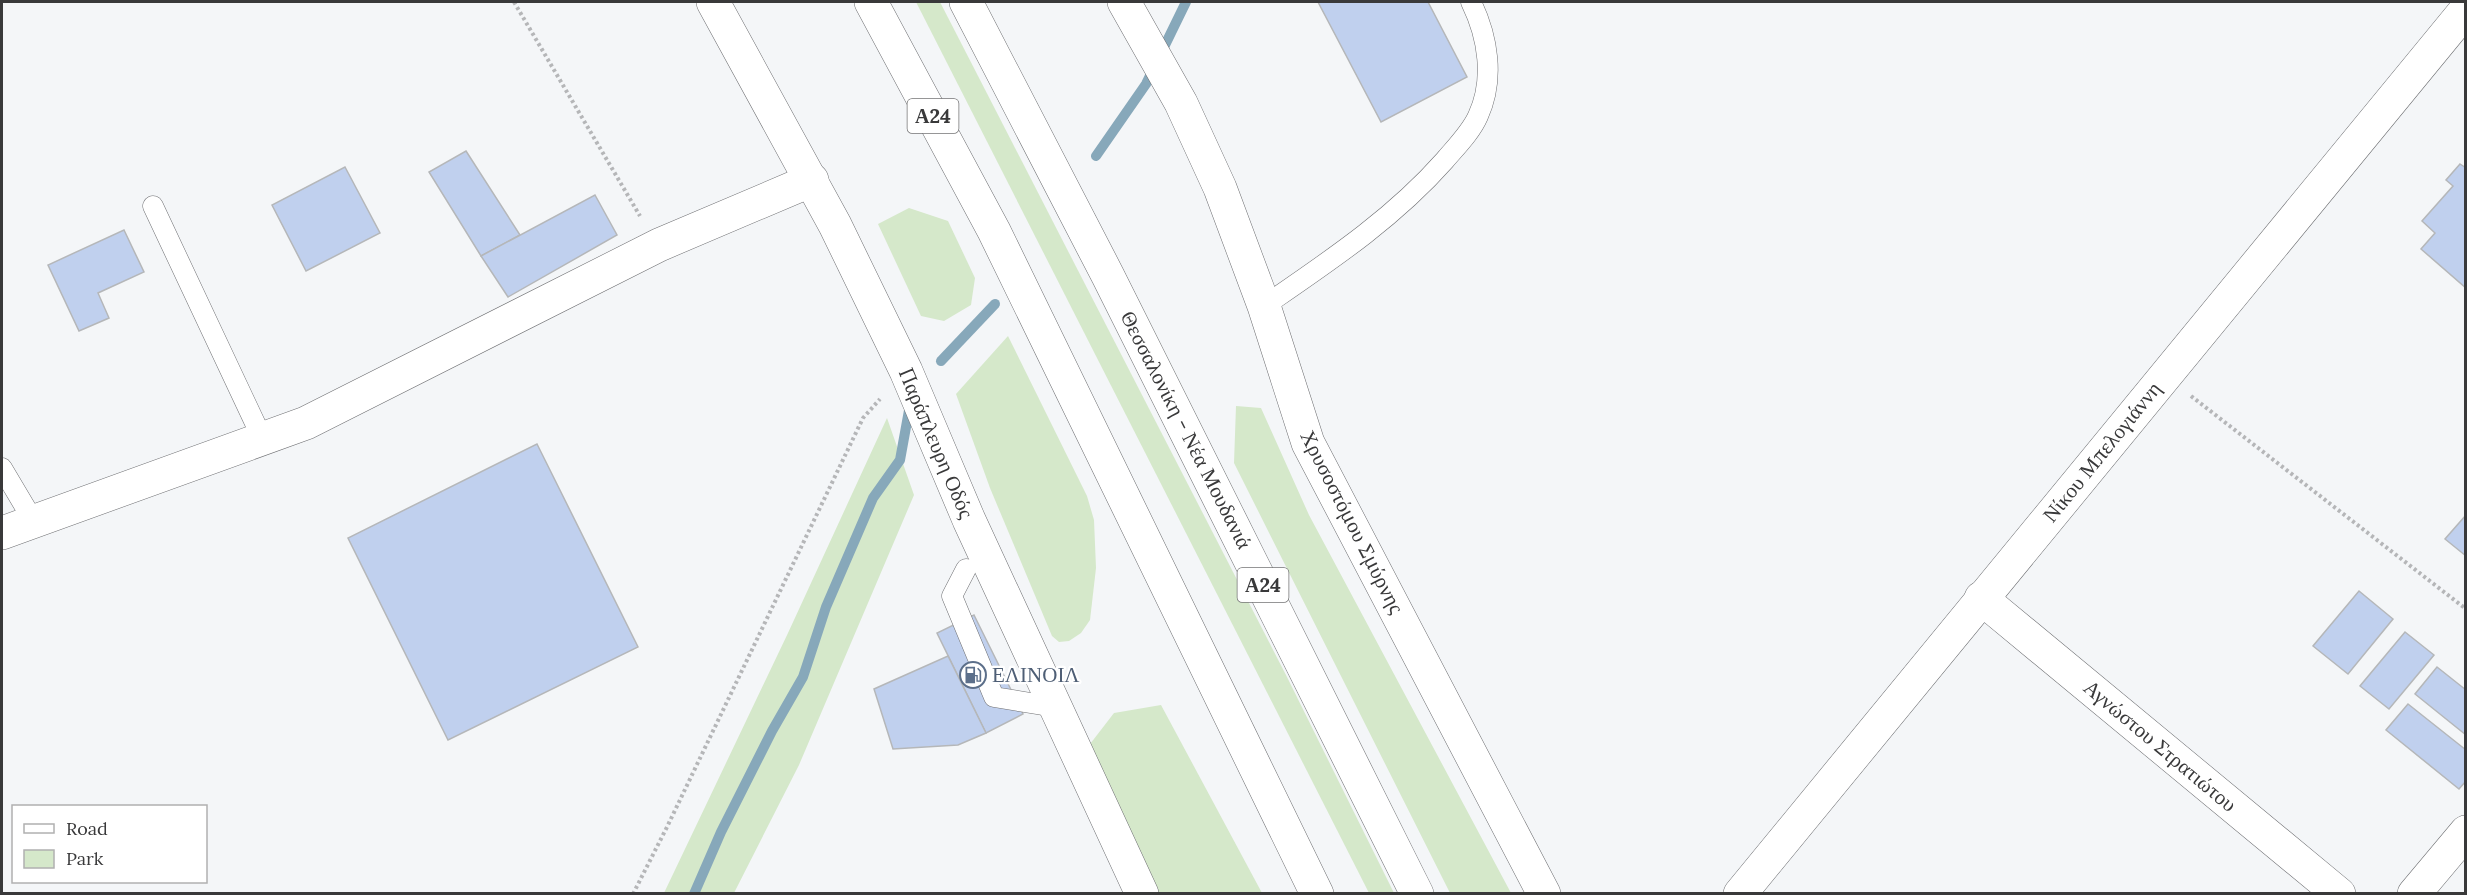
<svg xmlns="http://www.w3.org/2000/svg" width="2467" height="895" viewBox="0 0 2467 895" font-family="Lora,serif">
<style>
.green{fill:#d5e8ca}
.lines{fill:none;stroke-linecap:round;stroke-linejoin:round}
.stream{stroke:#87a8ba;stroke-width:10}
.building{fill:#c0d0ee;stroke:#b5b7b9;stroke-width:1.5}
.service-casing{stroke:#6e6f72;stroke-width:21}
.minor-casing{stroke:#6e6f72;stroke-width:34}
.tertiary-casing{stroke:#6e6f72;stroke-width:34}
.trunk-casing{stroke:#6e6f72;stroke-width:34}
.path{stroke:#b5b6b8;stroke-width:4;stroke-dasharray:3 3;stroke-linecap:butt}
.service{stroke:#fff;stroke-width:20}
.minor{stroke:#fff;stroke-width:33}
.tertiary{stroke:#fff;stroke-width:33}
.trunk{stroke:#fff;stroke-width:33}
.labels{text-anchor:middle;stroke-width:4.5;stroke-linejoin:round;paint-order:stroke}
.shield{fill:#fff;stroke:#747475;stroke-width:1.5}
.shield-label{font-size:20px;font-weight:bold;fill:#39393a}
.street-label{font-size:21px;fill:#39393a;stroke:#fff}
.service-label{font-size:21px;fill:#4e5e75;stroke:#fff;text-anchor:start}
</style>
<rect width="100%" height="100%" fill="#f4f6f8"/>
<g class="green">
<polygon points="916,2 940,2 1287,677 1394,893 1369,893"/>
<polygon points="909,208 948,221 975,278 971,305 944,321 921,316 878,224"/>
<polygon points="1008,336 1087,496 1094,520 1096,568 1090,620 1081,633 1069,641 1059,642 1052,636 990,488 956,394"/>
<polygon points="1236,406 1261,408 1309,515 1511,893 1450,893 1234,463"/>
<polygon points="887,418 914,495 799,765 734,893 664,893 788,633"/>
<polygon points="1161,705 1262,893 1155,893 1087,748 1114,713"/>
</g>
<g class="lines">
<g class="stream">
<polyline points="1096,156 1146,84 1186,2"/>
<polyline points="941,361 995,304"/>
<polyline points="694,894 721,832 772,731 803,677 826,607 873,498 900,460 910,405"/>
</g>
</g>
<g class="building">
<polygon points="1318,2 1428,2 1467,77 1381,122"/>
<polygon points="466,151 520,235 481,256 429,172"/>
<polygon points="2460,164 2466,168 2466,288 2421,249 2435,233 2422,221 2453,186 2446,180"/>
<polygon points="345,167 380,233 306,271 272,205"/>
<polygon points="595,195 617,235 508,297 481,256"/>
<polygon points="124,230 144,272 98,293 109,318 79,331 48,265"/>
<polygon points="537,444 638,647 448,740 348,538"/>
<polygon points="2466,515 2466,556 2445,539"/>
<polygon points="2359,591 2393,619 2348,674 2313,646"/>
<polygon points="974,615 1023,714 986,733 937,633"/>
<polygon points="2405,632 2434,655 2389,709 2360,686"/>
<polygon points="948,656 986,733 958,745 893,749 874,689"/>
<polygon points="2437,667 2466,690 2466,735 2415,694"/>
<polygon points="2408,704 2466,750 2466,781 2459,789 2386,730"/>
</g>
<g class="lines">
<defs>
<g id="service">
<polyline points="153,206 263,440"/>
<path d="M1264 306C1328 262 1393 219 1445 160 1456 147 1471 132 1478 116 1495 79 1488 37 1471 2"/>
<polyline points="2,468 34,522"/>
<polyline points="966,569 952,596 994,697 1055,707"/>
</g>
<g id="minor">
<polyline points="2,533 306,423 659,245 812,180"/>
<polyline points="1981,598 2339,894"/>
<polyline points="1740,894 2464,12"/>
<polyline points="2414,894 2466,832"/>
</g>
<g id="tertiary">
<polyline points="713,2 835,225 906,371 969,520 1142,894"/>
<polyline points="1124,2 1181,103 1220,188 1264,306 1308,443 1544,894"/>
</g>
<g id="trunk">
<polyline points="871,2 994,231 1317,894"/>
<polyline points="966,2 1108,276 1417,894"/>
</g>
</defs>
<use href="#service" class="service-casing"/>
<use href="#minor" class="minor-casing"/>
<use href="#tertiary" class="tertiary-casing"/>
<use href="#trunk" class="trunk-casing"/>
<g class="path">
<polyline points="514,2 640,216"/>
<polyline points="2191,396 2466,609"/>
<polyline points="633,894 667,827 863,418 880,399"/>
</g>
<use href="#service" class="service"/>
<use href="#minor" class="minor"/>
<use href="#tertiary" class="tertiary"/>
<use href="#trunk" class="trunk"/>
</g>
<defs>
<symbol id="fuel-ring" viewBox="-11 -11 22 22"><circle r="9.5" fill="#fff" stroke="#5c6f8a" stroke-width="1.5"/><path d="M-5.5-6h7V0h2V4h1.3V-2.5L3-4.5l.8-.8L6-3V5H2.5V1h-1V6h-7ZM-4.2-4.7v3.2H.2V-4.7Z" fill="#5c6f8a"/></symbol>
</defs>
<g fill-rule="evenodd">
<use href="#fuel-ring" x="958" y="660" width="30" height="30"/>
</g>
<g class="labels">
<g class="shield">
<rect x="907.5" y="99" width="51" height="34" rx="4.5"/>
<rect x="1237.5" y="568" width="51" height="34" rx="4.5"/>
</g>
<g class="shield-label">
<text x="933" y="123">Α24</text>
<text x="1263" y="592">Α24</text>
</g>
<g class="street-label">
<text transform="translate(1186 430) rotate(63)" y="7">Θεσσαλονίκη - Νέα Μουδανιά</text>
<text transform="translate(936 443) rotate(67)" y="7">Παράπλευρη Οδός</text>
<text transform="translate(2102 452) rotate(-51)" y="7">Νίκου Μπελογιάννη</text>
<text transform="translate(1352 522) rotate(63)" y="7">Χρυσοστόμου Σμύρνης</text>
<text transform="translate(2160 746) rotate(40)" y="7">Αγνώστου Στρατιώτου</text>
</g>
<g class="service-label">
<text x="992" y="682">ΕΛΙΝΟΙΛ</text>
</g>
</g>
<rect width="2467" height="895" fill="none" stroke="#39393a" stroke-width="6"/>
<rect x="12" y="805" width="195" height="78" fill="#ffffff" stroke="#b0b0b0" stroke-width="1.5"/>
<rect x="24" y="824" width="30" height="9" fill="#ffffff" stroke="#b0b0b0" stroke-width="1.5"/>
<text x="66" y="835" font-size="18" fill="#39393a">Road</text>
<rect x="24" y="850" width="30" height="18" fill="#d5e8ca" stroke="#b0b0b0" stroke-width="1.5"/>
<text x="66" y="865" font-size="18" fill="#39393a">Park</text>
</svg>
